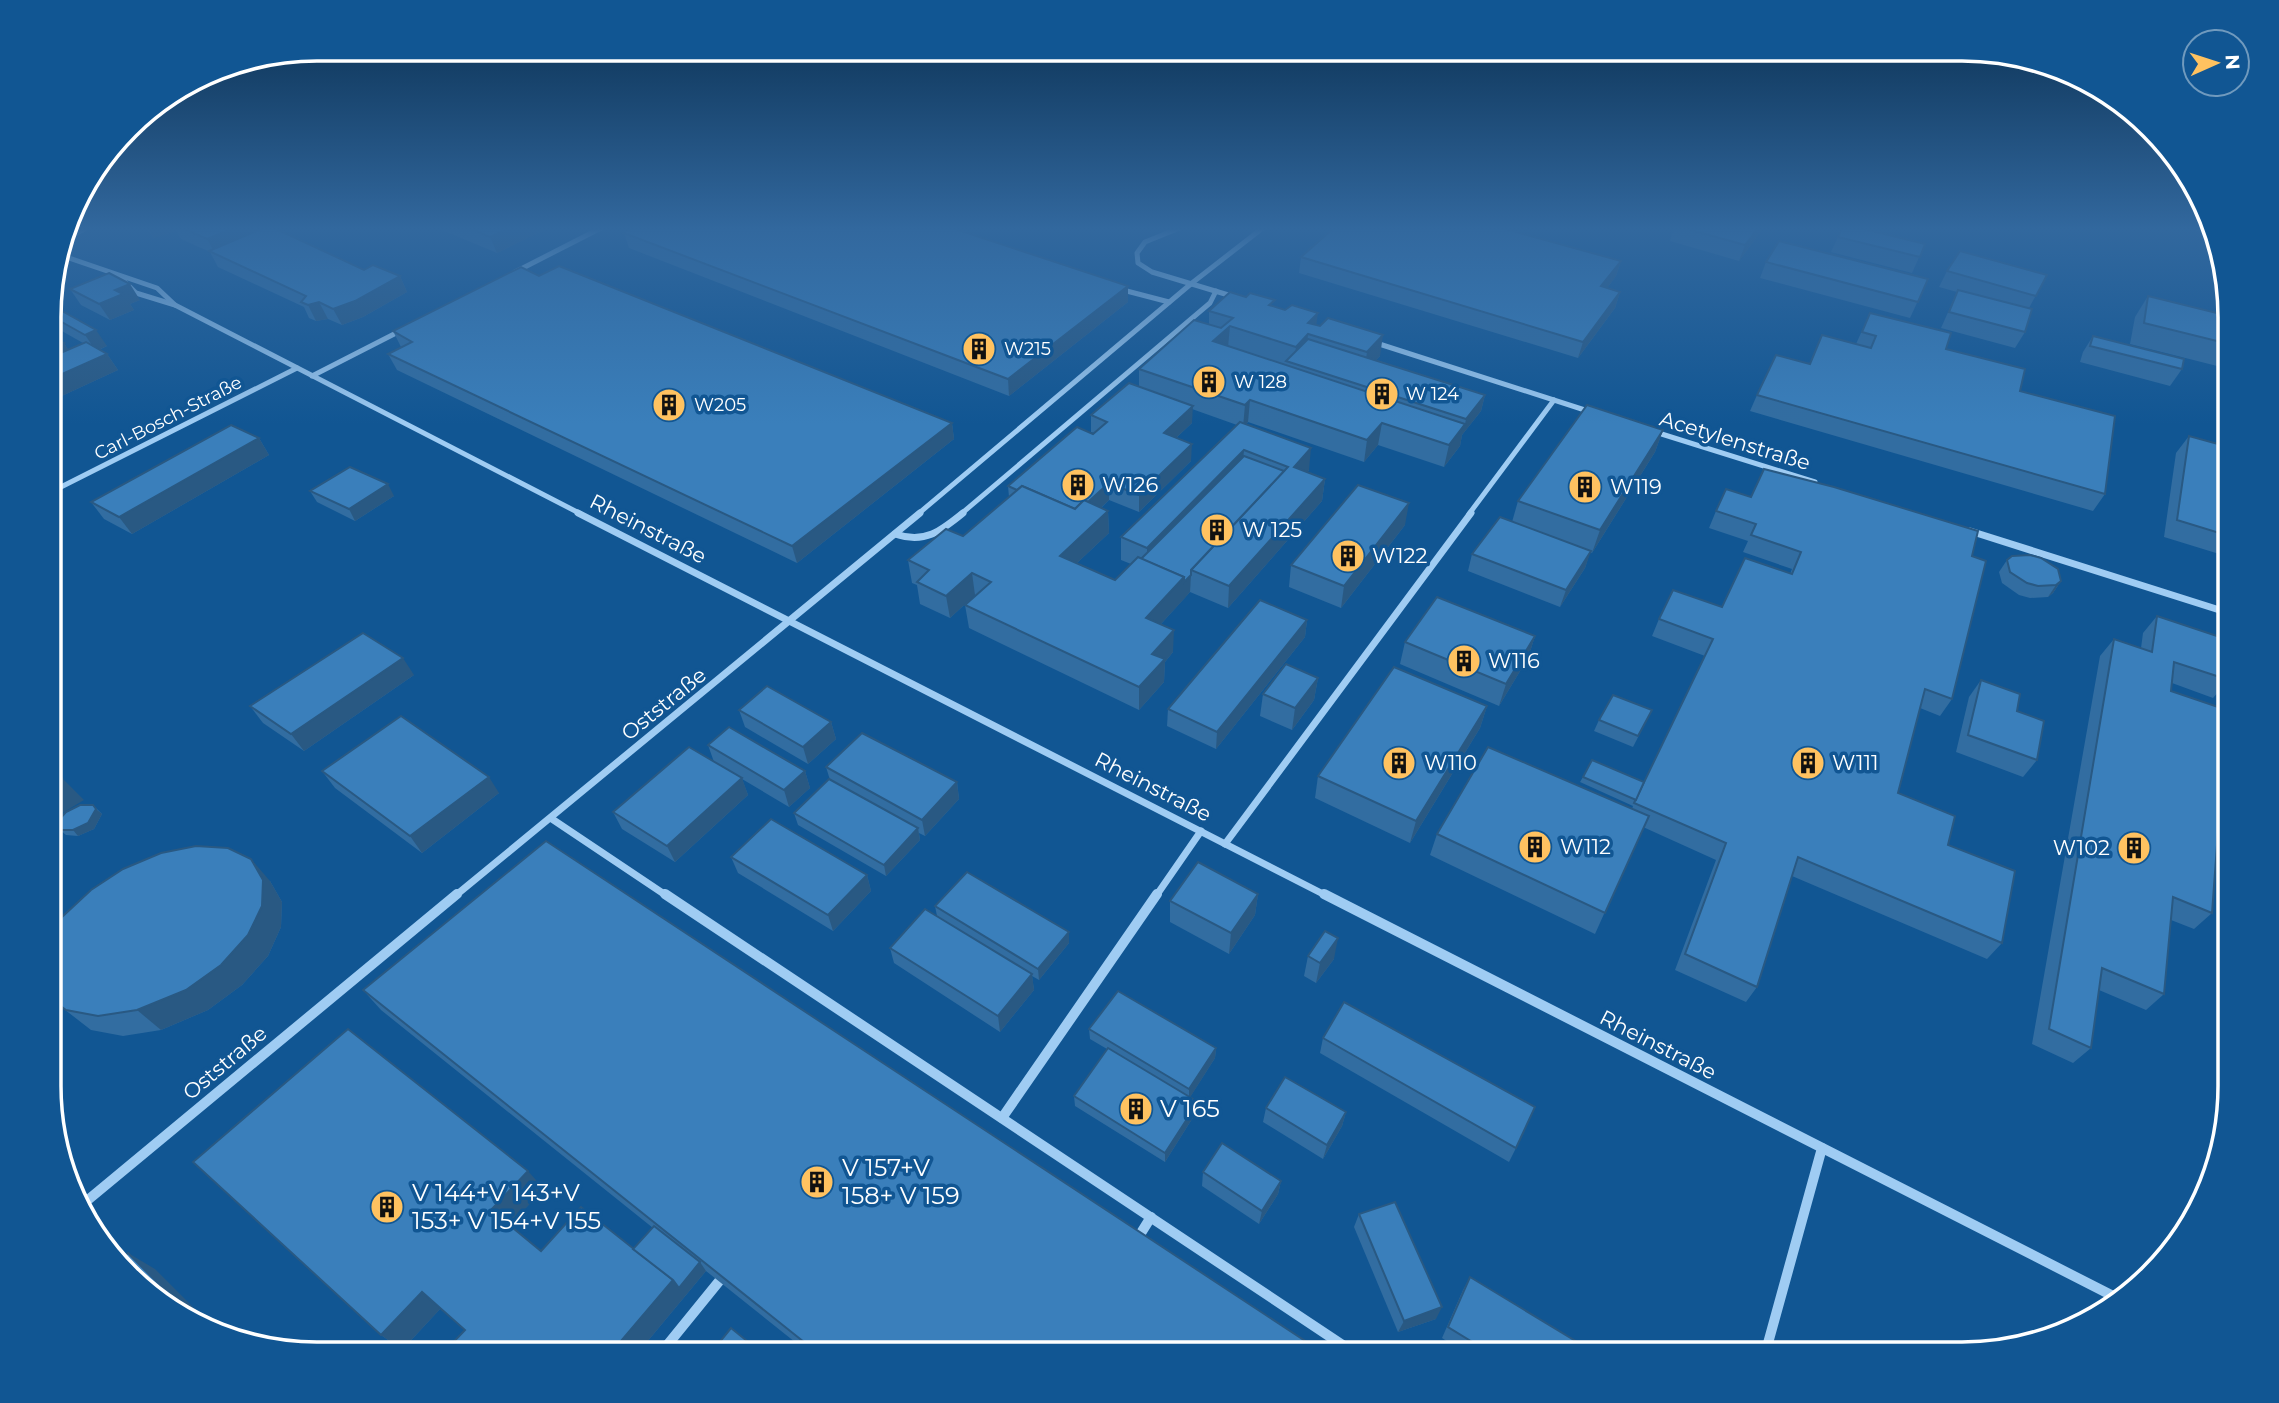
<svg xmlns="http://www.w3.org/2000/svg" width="2279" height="1403" viewBox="0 0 2279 1403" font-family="Montserrat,sans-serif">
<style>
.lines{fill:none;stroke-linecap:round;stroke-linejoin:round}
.minor-far2{stroke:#9fccf3;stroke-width:5}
.minor-far1{stroke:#9fccf3;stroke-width:7}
.minor{stroke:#9fccf3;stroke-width:10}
.wall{fill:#326da1;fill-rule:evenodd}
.shaded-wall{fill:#295983}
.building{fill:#3a7fbb;stroke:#295983;stroke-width:2}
.labels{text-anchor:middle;stroke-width:7;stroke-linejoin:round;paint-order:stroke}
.far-poi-label{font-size:18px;fill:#fff;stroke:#115693;text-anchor:start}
.far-street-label{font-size:18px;fill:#fff;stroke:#115693}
.street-label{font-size:21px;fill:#fff;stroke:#115693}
.poi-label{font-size:21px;fill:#fff;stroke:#115693;text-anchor:start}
.near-poi-label{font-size:24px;fill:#fff;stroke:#115693;text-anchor:start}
.rim{fill:none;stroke:#fff;stroke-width:3.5}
</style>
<rect width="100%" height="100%" fill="#115693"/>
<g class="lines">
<g class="minor-far2">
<polyline points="1182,227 1145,242 1137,253 1138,263 1152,272 1235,297"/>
<polyline points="2194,227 2208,231"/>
<polyline points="64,240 88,227"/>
<polyline points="60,255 157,288 175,305"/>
<polyline points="515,272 603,227"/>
<polyline points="120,277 136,293 175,305 581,514"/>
<polyline points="1119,289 1169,302"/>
<polyline points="1373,342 1591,412"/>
<polyline points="312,376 402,330"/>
<polyline points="1652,431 1815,482"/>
<polyline points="51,492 297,368"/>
<polyline points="918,514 1192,283 1264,227"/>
<polyline points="961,514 1210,303 1216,291"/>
<polyline points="1469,514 1554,400"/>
</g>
<g class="minor-far1">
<polyline points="578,513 1327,896"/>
<polyline points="1970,531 2229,613"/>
<path d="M895 534C925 544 941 531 963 513"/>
<polyline points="552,819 667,896"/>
<polyline points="1225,844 1471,513"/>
<polyline points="455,896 920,513"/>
<polyline points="1156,896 1201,831"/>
</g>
<g class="minor">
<polyline points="665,894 1356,1354"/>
<polyline points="1324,894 2117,1298"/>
<polyline points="1002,1118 1157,894"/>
<polyline points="83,1204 457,894"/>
<polyline points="1136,1241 1151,1217"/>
<polyline points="660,1354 725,1274"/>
<polyline points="1765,1354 1822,1148"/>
</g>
</g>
<g class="wall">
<polygon points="144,227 281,227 276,229 364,270 400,276 407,292 363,317 342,325 328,319 316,321 309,318 304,307 218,267 210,252 181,239 176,231 154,238"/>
<polygon points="435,227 545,227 546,229 497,253"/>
<polygon points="626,227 949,227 1128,286 1128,302 1009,396 629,248 624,233 627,231"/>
<polygon points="1674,227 1764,227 1739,261 1670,241"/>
<polygon points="1838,237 1925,244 1912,273 1831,252"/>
<polygon points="1301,257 1621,261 1616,276 1607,288 1620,292 1615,308 1578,358 1299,273"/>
<polygon points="1766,262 1928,279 1910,318 1760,278"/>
<polygon points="1947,271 2047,275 2029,308 2025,332 2015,348 1941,328 1957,292 1939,287"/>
<polygon points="539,276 952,423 954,439 797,563 397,370 388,354 401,347 393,331"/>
<polygon points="70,289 140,300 130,304 134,310 110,320 81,305"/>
<polygon points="2148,296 2229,316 2229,369 2130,344 2135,317"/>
<polygon points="51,307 107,346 99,350 107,354 118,370 51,401 51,336 64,343 68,350 83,343 53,326 51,324"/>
<path d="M1274 307 1316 325 1380 356 1376 360 1485 395 1481 411 1462 435 1460 446 1444 467 1378 445 1364 462 1248 422 1246 424 1309 470 1307 472 1325 479 1322 501 1228 608 1190 592 1161 624 1173 652 1165 662 1164 682 1139 710 969 628 965 605 976 596 975 595 950 618 920 604 917 585 912 583 908 560 963 536 1009 497 1008 486 1093 434 1094 433 1091 432V415L1139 387V369L1209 324V311ZM1192 409 1237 425 1121 537V560L1131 564 1115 580 1077 563 1109 533 1108 511 1101 508 1109 500 1139 512 1191 461 1176 438 1192 423Z"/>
<polygon points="1870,313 1946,349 2020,391 2105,494 2093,511 1750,411 1757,395 1810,364 1856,344"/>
<polygon points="2093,336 2182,369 2170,386 2080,362 2083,352"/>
<polygon points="1663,430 1655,452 1592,553 1590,552 1585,568 1560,607 1468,571 1472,554 1512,522 1518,501"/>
<polygon points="2189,436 2229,447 2229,557 2164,537 2176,453"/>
<polygon points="259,438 269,455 132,534 104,519 91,502"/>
<polygon points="310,491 394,496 355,521 317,502"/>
<polygon points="1751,497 1972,556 1952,699 1940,716 1920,708 1898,793 1948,845 2002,943 1987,959 1792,876 1757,987 1746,1002 1675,970 1716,860 1643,827 1595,934 1430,855 1437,834 1632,809 1633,806 1580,782 1583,777 1644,782 1705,656 1652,636 1659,619 1722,607 1790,574 1792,569 1743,552 1748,541 1709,528 1716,511"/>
<polygon points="1405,525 1341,608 1289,587 1291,565"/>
<polygon points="2007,560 2061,581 2053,593 2048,597 2030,598 2019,595 2002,583 1999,572"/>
<polygon points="2157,616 2229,680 2213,698 2172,683 2171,691 2212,913 2194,929 2171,920 2164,994 2146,1010 2099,990 2091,1048 2073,1063 2032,1044 2100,656 2114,639 2141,648 2143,633"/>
<polygon points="1307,620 1305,637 1216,749 1167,726 1168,709"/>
<polygon points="1535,636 1528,658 1499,706 1400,664 1405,642"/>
<polygon points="414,675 304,751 263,723 250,706"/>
<polygon points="1318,678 1314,700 1292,730 1260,716 1263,694"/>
<polygon points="1981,680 2017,711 2037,760 2023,777 1956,752 1969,697"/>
<polygon points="1487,706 1480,728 1410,843 1315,798 1318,776"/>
<polygon points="739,710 831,722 836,739 808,764 745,727"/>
<polygon points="1652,710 1633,747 1594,731 1599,720"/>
<polygon points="708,745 805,771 810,788 789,807 742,779 748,795 675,862 622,829 613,812 714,762"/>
<polygon points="826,767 957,782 959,799 925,836 919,833 920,840 886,876 798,825 794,813 830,780"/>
<polygon points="322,771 499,793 422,853 335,788"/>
<polygon points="93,805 102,814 94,829 78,836 66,835 60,830"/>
<polygon points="731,857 867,875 871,891 833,931 738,873"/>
<polygon points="270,881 282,902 281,927 268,956 242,985 208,1010 161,1030 123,1036 91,1030 51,999"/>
<polygon points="1258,894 1255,915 1229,954 1170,922 1170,901"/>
<polygon points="935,906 1069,932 1069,943 1039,980 1032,976 1034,990 1000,1032 894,963 890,948 937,916"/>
<polygon points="1308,956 1334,959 1316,983 1304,976"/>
<polygon points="363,990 1325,1354 810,1354 706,1271 637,1354 442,1354 465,1330 441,1308 402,1350 381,1335 544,1189 509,1225 541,1251 633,1249 653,1228 381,1010"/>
<polygon points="1089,1029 1216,1048 1215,1058 1190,1097 1197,1111 1165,1162 1075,1106 1074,1096 1107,1049 1090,1039"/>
<polygon points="1323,1038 1516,1148 1509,1162 1320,1053"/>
<polygon points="1266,1108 1346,1112 1342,1126 1323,1159 1263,1122"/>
<polygon points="1203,1172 1281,1181 1278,1194 1259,1224 1202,1186"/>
<polygon points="1359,1214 1436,1319 1398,1332 1354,1227"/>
<polygon points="1470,1277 1597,1354 1466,1354 1442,1338 1463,1290"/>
</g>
<g class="shaded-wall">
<polygon points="147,227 174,227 176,231 154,238"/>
<polygon points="236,227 281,227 216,255 207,239"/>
<polygon points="512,227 545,227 546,229 497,253 490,237"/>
<polygon points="1759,227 1764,227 1739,261 1745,245"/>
<polygon points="1621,261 1616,276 1597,302 1601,286"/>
<polygon points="400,276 407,292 363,317 342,325 333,309"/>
<polygon points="130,284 140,300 130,304 134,310 110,320 99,304 115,290"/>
<polygon points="1128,286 1128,302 1009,396 1008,379"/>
<polygon points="1620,292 1615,308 1578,358 1583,342"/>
<polygon points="319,302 328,319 316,321 308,305"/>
<polygon points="1318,313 1315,334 1308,334 1306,355 1294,363 1296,347 1308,323"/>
<polygon points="1230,326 1228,347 1213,341"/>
<polygon points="96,330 107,346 96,351 85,335"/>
<polygon points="1383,335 1380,356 1364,374 1367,352"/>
<polygon points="64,343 75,360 51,365 51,349"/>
<polygon points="107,354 118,370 51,401 51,379"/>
<polygon points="1485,395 1481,411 1462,435 1460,446 1444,467 1449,445 1465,424 1466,419"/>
<polygon points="1250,400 1248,422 1243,427 1245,405"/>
<polygon points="1193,406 1192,423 1163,450 1164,433"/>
<polygon points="952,423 954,439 797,563 792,546"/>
<polygon points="1382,423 1378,445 1364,462 1367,440"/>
<polygon points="1663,430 1655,452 1592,553 1600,530"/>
<polygon points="259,438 269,455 132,534 119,517"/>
<polygon points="1192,444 1191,461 1139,512 1139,495"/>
<polygon points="1311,448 1309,470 1292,489 1294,467"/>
<polygon points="1244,450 1242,472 1147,566 1147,548"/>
<polygon points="1325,479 1322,501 1228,608 1229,586"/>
<polygon points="1109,483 1109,500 1076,531 1075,514"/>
<polygon points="388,484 394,496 355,521 349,509"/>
<polygon points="1409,503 1405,525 1341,608 1344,586"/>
<polygon points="1108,511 1109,533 1061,578 1060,556"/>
<polygon points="1591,551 1585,568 1560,607 1566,590"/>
<polygon points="972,573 975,595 950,618 946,596"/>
<polygon points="1191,575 1190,592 1184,599 1184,582"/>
<polygon points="1184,577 1184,599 1146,640 1146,618"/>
<polygon points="2061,581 2053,593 2048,597 2056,585"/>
<polygon points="1307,620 1305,637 1216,749 1217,732"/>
<polygon points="1174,630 1173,652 1165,662 1164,682 1139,710 1139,687 1152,654"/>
<polygon points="1535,636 1528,658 1499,706 1506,684"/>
<polygon points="403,658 414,675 304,751 291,734"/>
<polygon points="1318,678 1314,700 1292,730 1295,708"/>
<polygon points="1487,706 1480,728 1410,843 1416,821"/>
<polygon points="831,722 836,739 808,764 803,747"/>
<polygon points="805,771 810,788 789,807 784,790"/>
<polygon points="489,777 499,793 422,853 410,836"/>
<polygon points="62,778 84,800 51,820 51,784"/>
<polygon points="742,778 748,795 675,862 667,846"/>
<polygon points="957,782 959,799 925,836 922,820"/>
<polygon points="96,809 102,814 94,829 78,836 73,830"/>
<polygon points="918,828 920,840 886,876 884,865"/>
<polygon points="51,841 53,843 54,853 51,855"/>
<polygon points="251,859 270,881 282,902 281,927 268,956 242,985 208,1010 161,1030 137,1010"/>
<polygon points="867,875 871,891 833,931 828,915"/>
<polygon points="1258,894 1255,915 1229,954 1231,933"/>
<polygon points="1069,932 1069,943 1039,980 1038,969"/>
<polygon points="1338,938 1334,959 1316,983 1320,963"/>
<polygon points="1032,974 1034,990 1000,1032 998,1016"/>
<polygon points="1216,1048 1215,1058 1189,1099 1189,1089"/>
<polygon points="1198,1102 1197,1111 1165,1162 1165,1153"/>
<polygon points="1346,1112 1342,1126 1323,1159 1327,1145"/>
<polygon points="528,1171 544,1189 508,1227 491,1210"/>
<polygon points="1281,1181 1278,1194 1259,1224 1262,1211"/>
<polygon points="128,1253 155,1269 217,1331 197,1322"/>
<polygon points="700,1262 706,1271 637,1354 610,1354 673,1280"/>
<polygon points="422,1292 442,1307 402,1350 381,1335"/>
<polygon points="1442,1307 1436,1319 1398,1332 1404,1321"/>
</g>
<g class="building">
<polygon points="180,227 236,227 207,239"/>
<polygon points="266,227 272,227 364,270 373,265 400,276 355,301 333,309 319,302 308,305 301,302 306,296 209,251"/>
<polygon points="466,227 512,227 490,237"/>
<polygon points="634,227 949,227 1128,286 1008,379 624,233"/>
<polygon points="1335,227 1498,227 1621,261 1601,286 1620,292 1583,342 1301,257"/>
<polygon points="1680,227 1759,227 1745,245"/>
<polygon points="1843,227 1856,227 1925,244 1920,257 1838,237"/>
<polygon points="1779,241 1928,279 1918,302 1766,262"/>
<polygon points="1960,251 2047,275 2036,296 1947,271"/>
<polygon points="559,266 952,423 792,546 388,354 412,342 393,331 521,267 539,276"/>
<polygon points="109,273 130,284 115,290 123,294 99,304 70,289"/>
<polygon points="1958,290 2032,309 2025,332 1949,312"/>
<polygon points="1230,292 1246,297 1250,293 1275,300 1269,305 1285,310 1292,305 1318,313 1308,323 1320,326 1328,318 1383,335 1367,352 1308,334 1296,347 1230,326 1213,341 1465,424 1449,445 1382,423 1367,440 1250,400 1245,405 1139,369 1194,320 1221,328 1233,318 1209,311"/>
<polygon points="2148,296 2229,316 2229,344 2144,323"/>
<polygon points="53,306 96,330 85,335 51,316 51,307"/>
<polygon points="1870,313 1951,333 1946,349 2025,369 2020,391 2115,416 2105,494 1757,395 1776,355 1810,364 1822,335 1871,348 1876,336 1862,332"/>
<polygon points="51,336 64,343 51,349"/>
<polygon points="2093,336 2184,359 2182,369 2090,346"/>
<polygon points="1308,339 1485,395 1466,419 1286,361"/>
<polygon points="86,342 107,354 51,379 51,357"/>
<polygon points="1129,383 1193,406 1164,433 1192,444 1139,495 1109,483 1088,502 1084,500 1075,509 1022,486 1017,490 1008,486 1077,427 1093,434 1107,422 1091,415"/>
<polygon points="1587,405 1663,430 1600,530 1518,501"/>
<polygon points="1240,422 1311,448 1294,467 1325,479 1229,586 1191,570 1288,467 1244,450 1147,548 1121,537"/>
<polygon points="231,425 259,438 119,517 91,502"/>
<polygon points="2189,436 2229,447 2229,536 2177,520"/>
<polygon points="1244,456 1284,471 1191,570 1191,575 1184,582 1184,577 1141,559"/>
<polygon points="350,467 388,484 349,509 310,491"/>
<polygon points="1764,469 1834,487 1978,531 1972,556 1986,561 1952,699 1925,689 1898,793 1955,816 1948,845 2015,871 2002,943 1798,857 1757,987 1685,954 1726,843 1634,803 1713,639 1659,619 1673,590 1722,607 1745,558 1792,574 1801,552 1751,535 1756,524 1716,511 1726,489 1751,497"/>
<polygon points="1358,485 1409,503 1344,586 1291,565"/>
<polygon points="1022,486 1075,509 1084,500 1108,511 1060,556 1115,580 1138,557 1184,577 1146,618 1174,630 1152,654 1165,659 1139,687 965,605 991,582 972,573 946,596 917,582 929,570 908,560 946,529 963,536"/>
<polygon points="1500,517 1591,551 1566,590 1472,554"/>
<polygon points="2030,555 2041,558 2058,569 2061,581 2056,585 2038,586 2027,583 2010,572 2007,560 2012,556"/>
<polygon points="1437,597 1535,636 1506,684 1405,642"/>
<polygon points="1260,600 1307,620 1217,732 1168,709"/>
<polygon points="2157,616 2229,640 2229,680 2174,662 2171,691 2227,710 2212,913 2173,897 2164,994 2102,968 2091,1048 2049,1029 2114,639 2152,652"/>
<polygon points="363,633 403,658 291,734 250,706"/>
<polygon points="1286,664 1318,678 1295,708 1263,694"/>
<polygon points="1394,667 1487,706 1416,821 1318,776"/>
<polygon points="1981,680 2020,694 2017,711 2044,721 2037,760 1968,735"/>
<polygon points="767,686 831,722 803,747 739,710"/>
<polygon points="1613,695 1652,710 1638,736 1599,720"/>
<polygon points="401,716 489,777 410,836 322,771"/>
<polygon points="729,727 805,771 784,790 708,745"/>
<polygon points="862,733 957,782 922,820 826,767"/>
<polygon points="689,747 742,778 667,846 613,812"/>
<polygon points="1488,747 1649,816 1605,913 1437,834"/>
<polygon points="1592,760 1644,782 1636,800 1583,777"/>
<polygon points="51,769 62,778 51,784"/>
<polygon points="829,779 918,828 884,865 794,813"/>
<polygon points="80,805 93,805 96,809 88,823 73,830 60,830 57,822 66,812"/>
<polygon points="771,819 867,875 828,915 731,857"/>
<polygon points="546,841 1325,1354 819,1354 363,990"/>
<polygon points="196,846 228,848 251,859 263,880 262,906 248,935 221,965 186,990 137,1010 98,1016 66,1010 51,999 51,936 62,917 91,890 123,869 161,853"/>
<polygon points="1198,862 1258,894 1231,933 1170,901"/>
<polygon points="967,872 1069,932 1038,969 935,906"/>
<polygon points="925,909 1032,974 998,1016 890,948"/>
<polygon points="1325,931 1338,938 1320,963 1308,956"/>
<polygon points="1118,991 1216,1048 1189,1089 1089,1029"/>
<polygon points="1344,1002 1535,1107 1516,1148 1323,1038"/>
<polygon points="348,1029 528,1171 491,1210 541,1251 581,1207 673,1280 610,1354 442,1354 465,1330 422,1292 381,1335 193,1162"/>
<polygon points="1108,1048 1198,1102 1165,1153 1074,1096"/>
<polygon points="1285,1077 1346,1112 1327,1145 1266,1108"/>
<polygon points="1222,1143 1281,1181 1262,1211 1203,1172"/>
<polygon points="1395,1202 1442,1307 1404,1321 1359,1214"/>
<polygon points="654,1226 700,1262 679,1288 673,1280 633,1249"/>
<polygon points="128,1253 197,1322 169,1309 119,1260"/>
<polygon points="1470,1277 1597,1354 1492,1354 1448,1327"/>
<polygon points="731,1328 763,1354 710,1354"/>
</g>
<linearGradient id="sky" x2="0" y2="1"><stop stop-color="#092f51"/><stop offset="0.54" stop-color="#32689e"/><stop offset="1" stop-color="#32689e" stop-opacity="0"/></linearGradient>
<rect width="2279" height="424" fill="url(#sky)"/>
<defs>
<symbol id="building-disc" viewBox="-11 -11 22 22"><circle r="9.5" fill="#ffc260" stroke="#115693"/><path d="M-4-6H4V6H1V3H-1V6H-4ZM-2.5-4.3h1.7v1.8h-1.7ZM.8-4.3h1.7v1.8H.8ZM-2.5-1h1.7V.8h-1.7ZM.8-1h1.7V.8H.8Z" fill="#111"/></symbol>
</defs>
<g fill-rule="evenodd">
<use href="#building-disc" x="960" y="330" width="38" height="38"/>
<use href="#building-disc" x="1190" y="363" width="38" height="38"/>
<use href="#building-disc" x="1363" y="375" width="38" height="38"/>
<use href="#building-disc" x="650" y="386" width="38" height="38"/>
<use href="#building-disc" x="1059" y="466" width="38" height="38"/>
<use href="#building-disc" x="1566" y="468" width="38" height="38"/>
<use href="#building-disc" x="1198" y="511" width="38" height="38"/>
<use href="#building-disc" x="1329" y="537" width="38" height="38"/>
<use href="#building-disc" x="1445" y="642" width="38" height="38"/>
<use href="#building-disc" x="1380" y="744" width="38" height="38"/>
<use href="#building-disc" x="1789" y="744" width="38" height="38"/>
<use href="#building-disc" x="1516" y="828" width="38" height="38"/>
<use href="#building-disc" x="2115" y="829" width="38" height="38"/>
<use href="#building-disc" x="1117" y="1090" width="38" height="38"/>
<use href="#building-disc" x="798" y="1163" width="38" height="38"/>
<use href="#building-disc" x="368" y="1188" width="38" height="38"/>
</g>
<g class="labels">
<g class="far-poi-label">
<text x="1004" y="355">W215</text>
<text x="1234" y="388">W 128</text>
<text x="1406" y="400">W 124</text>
<text x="694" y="411">W205</text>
</g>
<g class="far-street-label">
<text transform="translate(168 418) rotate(-27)" y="6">Carl-Bosch-Straße</text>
</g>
<g class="street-label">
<text transform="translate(1735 441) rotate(17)" y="7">Acetylenstraße</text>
<text transform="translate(648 529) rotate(27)" y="7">Rheinstraße</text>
<text transform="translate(664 704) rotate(-39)" y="7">Oststraße</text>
<text transform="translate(1153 787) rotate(27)" y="7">Rheinstraße</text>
<text transform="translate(1658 1045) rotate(27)" y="7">Rheinstraße</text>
<text transform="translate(225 1063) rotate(-40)" y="7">Oststraße</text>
</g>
<g class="poi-label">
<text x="1102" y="492">W126</text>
<text x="1610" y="494">W119</text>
<text x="1242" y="537">W 125</text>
<text x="1372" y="563">W122</text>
<text x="1488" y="668">W116</text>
<text x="1424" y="770">W110</text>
<text x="1832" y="770">W111</text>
<text x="1560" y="854">W112</text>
<text x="2110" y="855" text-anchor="end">W102</text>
</g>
<g class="near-poi-label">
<text x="1160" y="1117">V 165</text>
<text x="842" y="1176">V 157+V<tspan x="842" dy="28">158+ V 159</tspan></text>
<text x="412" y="1201">V 144+V 143+V<tspan x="412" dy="28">153+ V 154+V 155</tspan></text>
</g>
</g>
<path d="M0 0H2279V1403H0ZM317 61H1962A256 256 0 0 1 2218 317V1086A256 256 0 0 1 1962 1342H317A256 256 0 0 1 61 1086V317A256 256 0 0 1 317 61Z" fill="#115693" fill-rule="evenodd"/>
<path class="rim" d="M317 61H1962A256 256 0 0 1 2218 317V1086A256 256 0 0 1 1962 1342H317A256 256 0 0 1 61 1086V317A256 256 0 0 1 317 61Z"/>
<g transform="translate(2216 63) rotate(87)"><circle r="33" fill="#115693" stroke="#709abe" stroke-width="2"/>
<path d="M0-5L12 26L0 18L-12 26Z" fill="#ffc260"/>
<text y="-10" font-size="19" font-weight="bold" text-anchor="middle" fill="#ffffff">N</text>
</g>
</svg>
